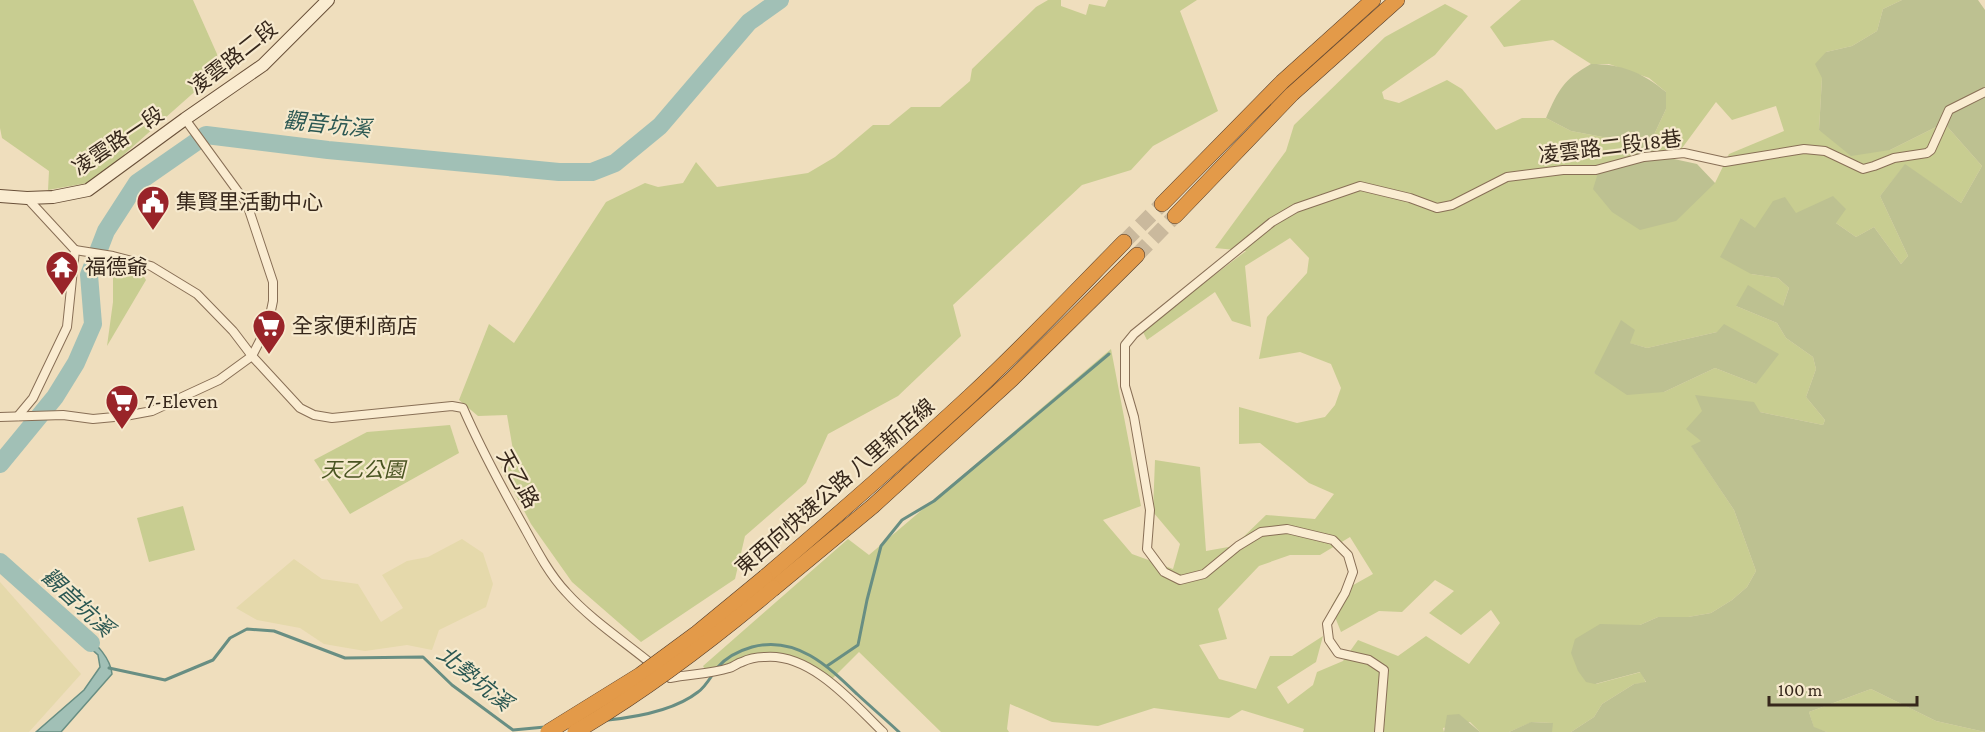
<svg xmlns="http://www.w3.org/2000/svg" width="1985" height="732" viewBox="0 0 1985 732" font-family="'Crimson Pro','Noto Sans TC',serif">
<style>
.farmland{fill:#e5d9ab}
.green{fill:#c8cd91;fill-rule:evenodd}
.cemetery{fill:#bdc191}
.water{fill:#a1c0b6;stroke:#688e83;stroke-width:1.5}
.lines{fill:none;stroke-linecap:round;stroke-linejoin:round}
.stream{stroke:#688e83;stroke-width:3}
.river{stroke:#a1c0b6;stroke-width:18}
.highway-tunnel{stroke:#cab99d;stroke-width:15;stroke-dasharray:15 8;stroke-linecap:butt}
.street-casing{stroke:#886f56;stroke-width:10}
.secondary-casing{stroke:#695039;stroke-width:14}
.highway-casing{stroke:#553d2b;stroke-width:16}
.street{stroke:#faecd1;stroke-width:8}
.secondary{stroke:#faecd1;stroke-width:12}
.highway{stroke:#e39a49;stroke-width:15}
.highway-bridge-casing{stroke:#553d2b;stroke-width:16;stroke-linecap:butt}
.highway-bridge{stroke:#e39a49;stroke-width:15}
.labels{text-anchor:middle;stroke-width:4.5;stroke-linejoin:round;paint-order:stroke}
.street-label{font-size:21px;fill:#36271b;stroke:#f6e9cd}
.poi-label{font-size:21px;fill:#36271b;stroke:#f6e9cd;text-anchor:start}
.park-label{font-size:21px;font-style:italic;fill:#495421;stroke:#f6e9cd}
.water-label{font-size:22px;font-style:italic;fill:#2a5752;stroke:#f6e9cd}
</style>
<rect width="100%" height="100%" fill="#efdebd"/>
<g class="farmland">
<polygon points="462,539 483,553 493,584 486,607 439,630 432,650 407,645 365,651 324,644 300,628 257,620 236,608 294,559 322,579 358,584 381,622 403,608 382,575 407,561 428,557"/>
<polygon points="0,582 81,674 29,732 0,732"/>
</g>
<g class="green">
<polygon points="0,0 193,0 217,54 218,71 93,182 48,190 49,171 2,138 0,128"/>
<polygon points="1048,0 1061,0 1061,6 1086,15 1089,4 1105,7 1108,0 1197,0 1180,11 1218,111 1153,146 1131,170 1082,185 953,305 961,336 898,396 828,434 806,483 745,536 735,579 641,642 572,582 531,524 501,467 514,456 507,415 478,416 459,400 489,324 514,343 606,202 645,183 658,187 683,183 696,162 717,187 808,173 835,157 873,125 889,125 911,107 940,107 970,81 972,69 1036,7"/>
<path d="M1521 0H1902L1883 9 1877 31 1852 46 1826 52 1822 78 1819 130 1890 150 1944 123 1982 166 1961 203 1905 165 1880 196 1908 256 1901 264 1874 227 1856 237 1836 223 1795 214 1755 229 1741 218 1751 274 1778 278 1789 288 1783 306H1736L1777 323 1786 338 1813 357 1816 369 1806 397 1825 420 1823 425 1760 412 1702 411V441L1692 447 1734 510 1756 571 1747 587 1732 600 1711 613 1688 617H1658L1640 625H1627L1596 684 1641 672 1646 683 1634 684 1602 704 1594 717 1571 732H1552V723L1532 722 1509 732H1480L1470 722 1443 728 1444 732H1303L1304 729 1242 710 1229 718 1154 708 1098 726 1052 722 1010 704 1007 729 1009 732H941L859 652 832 679 778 655 709 676 703 666 848 539 869 555 1111 349 1141 506 1103 520 1132 554 1173 569 1180 544 1153 512 1155 460 1200 467 1206 551 1234 546 1266 515 1315 519 1334 494 1309 483 1260 443 1239 444V407L1297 423 1325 417 1335 405 1341 388 1331 364 1300 352 1259 359 1267 317 1307 273 1309 258 1290 238 1245 266 1251 327 1232 321 1215 292 1147 340 1142 330 1246 251 1215 248 1286 151 1294 125 1385 37 1445 4 1468 16 1435 55 1382 92 1384 99 1399 103 1447 80 1462 89 1496 130 1522 118H1546L1571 131 1624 141 1636 154 1629 165 1715 183 1729 154 1784 131 1776 106 1732 120 1716 102 1674 159 1653 148 1652 139 1666 109V92L1649 78 1609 64H1591L1553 40 1504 47 1490 27ZM1634 330 1629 343 1647 348 1717 332 1756 384 1715 368 1664 392 1594 373ZM1350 537 1373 574 1339 593 1331 607 1341 632 1379 611 1402 612 1435 580 1454 591 1429 613 1461 635 1491 610 1500 623 1469 664 1426 636 1398 656 1358 640 1343 661 1317 672 1313 685 1288 704 1277 687 1316 662 1323 636 1292 656H1270L1256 689 1219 679 1199 645 1227 639 1218 609 1259 566 1290 555H1320Z"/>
<polygon points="113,267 141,272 146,280 107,346 113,302"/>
<polygon points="450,425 459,453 350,514 314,460 367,432"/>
<polygon points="183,506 195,550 149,562 137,518"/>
<polygon points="1871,689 1936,721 1985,732 1827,732 1814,728 1809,712"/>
</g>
<g class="cemetery">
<polygon points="1902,0 1978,0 1985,10 1985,732 1936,721 1871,689 1809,712 1814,727 1827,732 1571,732 1594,717 1602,704 1634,684 1646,682 1640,672 1595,684 1586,682 1578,671 1571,653 1575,639 1600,624 1640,625 1658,617 1688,617 1711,613 1732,600 1747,587 1756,571 1734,510 1691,446 1701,441 1686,429 1702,411 1695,395 1754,402 1760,412 1823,425 1825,420 1806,397 1816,369 1813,357 1786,338 1777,323 1736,306 1748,285 1783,306 1789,288 1778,278 1751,274 1720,257 1741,218 1755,228 1773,201 1785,197 1796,213 1833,196 1846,209 1836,223 1856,237 1874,227 1901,264 1908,256 1880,196 1905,164 1961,203 1982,166 1944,123 1890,150 1851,156 1819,130 1822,78 1815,64 1826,52 1852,46 1877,31 1883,9"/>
<path d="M1591 64C1621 64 1642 72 1666 92V109L1652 139 1653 148 1674 159 1697 164 1715 183 1676 221 1640 230 1612 212 1593 189 1598 173 1629 165 1636 154 1624 141 1571 131 1546 118C1559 89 1563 80 1591 64Z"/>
<polygon points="1621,320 1635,330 1630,343 1647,348 1717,332 1724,324 1779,354 1756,384 1715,368 1664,392 1627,395 1594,373"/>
<polygon points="1459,714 1480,732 1444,732 1447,715"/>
<polygon points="1531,722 1553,723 1552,732 1509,732"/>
</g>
<path class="water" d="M74 623C88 638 110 653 112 674L61 732H36L84 690 100 667 98 655 71 631Z"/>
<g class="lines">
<g class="stream">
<polyline points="827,666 858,645 867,600 881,546 902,520 934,501 1109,354"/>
<polyline points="109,668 165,680 213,660 230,638 247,629 274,631 345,658 423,657 452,685 513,730 545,727"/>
<path d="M717 668C726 657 738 651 752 647 796 635 828 666 857 694 871 707 885 719 899 732"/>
<path d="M608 720C637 717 674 711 698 692 704 688 709 680 713 674"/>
</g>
<g class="river">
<polyline points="0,464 55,397 76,363 93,324 89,275 106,231 137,183 206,135 328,150 559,172 592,172 615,163 660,126 749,22 780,0"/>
<polyline points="0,562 91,643"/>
</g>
<g class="highway-tunnel">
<polyline points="1124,242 1162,204"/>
<polyline points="1137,255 1175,216"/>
</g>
<defs>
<g id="street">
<polyline points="27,198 75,250"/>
<path d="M75 250 113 256 151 266 197 294 233 331 252 356 300 408 314 415 332 418 452 406 463 408C481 449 502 488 524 527 536 549 549 574 566 592 591 620 625 642 654 666"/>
<polyline points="18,416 33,398 67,327 75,250"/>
<polyline points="0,417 63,415 93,419 125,416 152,411 219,380 252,356 268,325 273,301 273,282 247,204 185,119"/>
<path d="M664 674 670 678C689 674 711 674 729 668 734 667 737 663 742 662 748 659 758 657 765 657 811 653 853 703 883 732"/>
<polyline points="1379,732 1384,670 1369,660 1338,653 1329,640 1327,624 1345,593 1353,572 1348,555 1333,540 1287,529 1261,532 1238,546 1204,574 1180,580 1164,572 1147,549 1150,510 1134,417 1125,386 1125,345 1134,334 1272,222 1296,208 1360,186 1410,198 1437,208 1452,205 1507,177 1563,170 1596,170 1644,157 1684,153 1725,162 1804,149 1825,151 1863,169 1874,166 1894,158 1927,153 1931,150 1949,110 1985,92"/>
</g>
<polyline id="secondary" points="0,196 27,198 53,197 88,190 185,119 263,65 328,0"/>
<g id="highway">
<polyline points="1162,204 1282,82 1373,0"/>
<polyline points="1175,216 1292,94 1397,0"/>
<path d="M765 577C834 518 903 458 970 396 1023 347 1073 294 1124 242"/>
<polyline points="774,588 873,506 1012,379 1137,255"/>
</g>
</defs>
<use href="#street" class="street-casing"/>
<use href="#secondary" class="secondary-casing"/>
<use href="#highway" class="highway-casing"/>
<use href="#street" class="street"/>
<use href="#secondary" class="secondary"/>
<use href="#highway" class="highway"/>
<defs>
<g id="highway-bridge">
<polyline points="548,732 640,675 697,633 765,577"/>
<path d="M575 732C646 691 711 641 774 588"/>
</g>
</defs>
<use href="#highway-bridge" class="highway-bridge-casing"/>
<use href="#highway-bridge" class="highway-bridge"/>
</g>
<defs>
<symbol id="civic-pin" viewBox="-11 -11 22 30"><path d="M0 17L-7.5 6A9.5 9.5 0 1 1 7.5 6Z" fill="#992429" stroke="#f6e9cd"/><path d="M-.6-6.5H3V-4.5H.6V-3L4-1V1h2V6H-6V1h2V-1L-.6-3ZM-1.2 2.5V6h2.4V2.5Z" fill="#fff"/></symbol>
<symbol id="temple-pin" viewBox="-11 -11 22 30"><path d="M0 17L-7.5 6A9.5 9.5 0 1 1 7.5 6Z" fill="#992429" stroke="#f6e9cd"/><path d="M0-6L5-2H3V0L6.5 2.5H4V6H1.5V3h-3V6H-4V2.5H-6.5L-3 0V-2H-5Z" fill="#fff"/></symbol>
<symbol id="supermarket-pin" viewBox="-11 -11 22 30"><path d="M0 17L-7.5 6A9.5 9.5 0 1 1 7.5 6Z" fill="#992429" stroke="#f6e9cd"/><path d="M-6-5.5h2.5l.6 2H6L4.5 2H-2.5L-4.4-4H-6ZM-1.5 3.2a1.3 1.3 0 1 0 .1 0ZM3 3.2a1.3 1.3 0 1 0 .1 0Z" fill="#fff"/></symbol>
</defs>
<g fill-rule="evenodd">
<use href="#civic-pin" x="134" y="183" width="38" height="52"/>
<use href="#temple-pin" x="43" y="248" width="38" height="52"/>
<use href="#supermarket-pin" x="250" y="307" width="38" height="52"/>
<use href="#supermarket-pin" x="103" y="382" width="38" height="52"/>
</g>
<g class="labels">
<g class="street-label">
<text transform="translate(233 58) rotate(-38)" y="7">凌雲路二段</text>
<text transform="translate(118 141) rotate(-34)" y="7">凌雲路一段</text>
<text transform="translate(1610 147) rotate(-7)" y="7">凌雲路二段18巷</text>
<text transform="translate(518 479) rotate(61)" y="7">天乙路</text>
<text transform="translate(835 487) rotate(-41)" y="7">東西向快速公路 八里新店線</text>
</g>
<g class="poi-label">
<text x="176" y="209">集賢里活動中心</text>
<text x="85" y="274">福德爺</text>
<text x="292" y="333">全家便利商店</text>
<text x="145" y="408">7-Eleven</text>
</g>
<g class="park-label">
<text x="363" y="477">天乙公園</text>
</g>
<g class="water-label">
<text transform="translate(327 124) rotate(6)" y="8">觀音坑溪</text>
<text transform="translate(78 602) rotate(43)" y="8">觀音坑溪</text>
<text transform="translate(475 678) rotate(39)" y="8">北勢坑溪</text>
</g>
</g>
<path d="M1769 696v9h148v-9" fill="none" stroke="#36271b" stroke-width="3"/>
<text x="1778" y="696" font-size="18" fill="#36271b" stroke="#f6e9cd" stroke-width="4.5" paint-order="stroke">100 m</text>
</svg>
